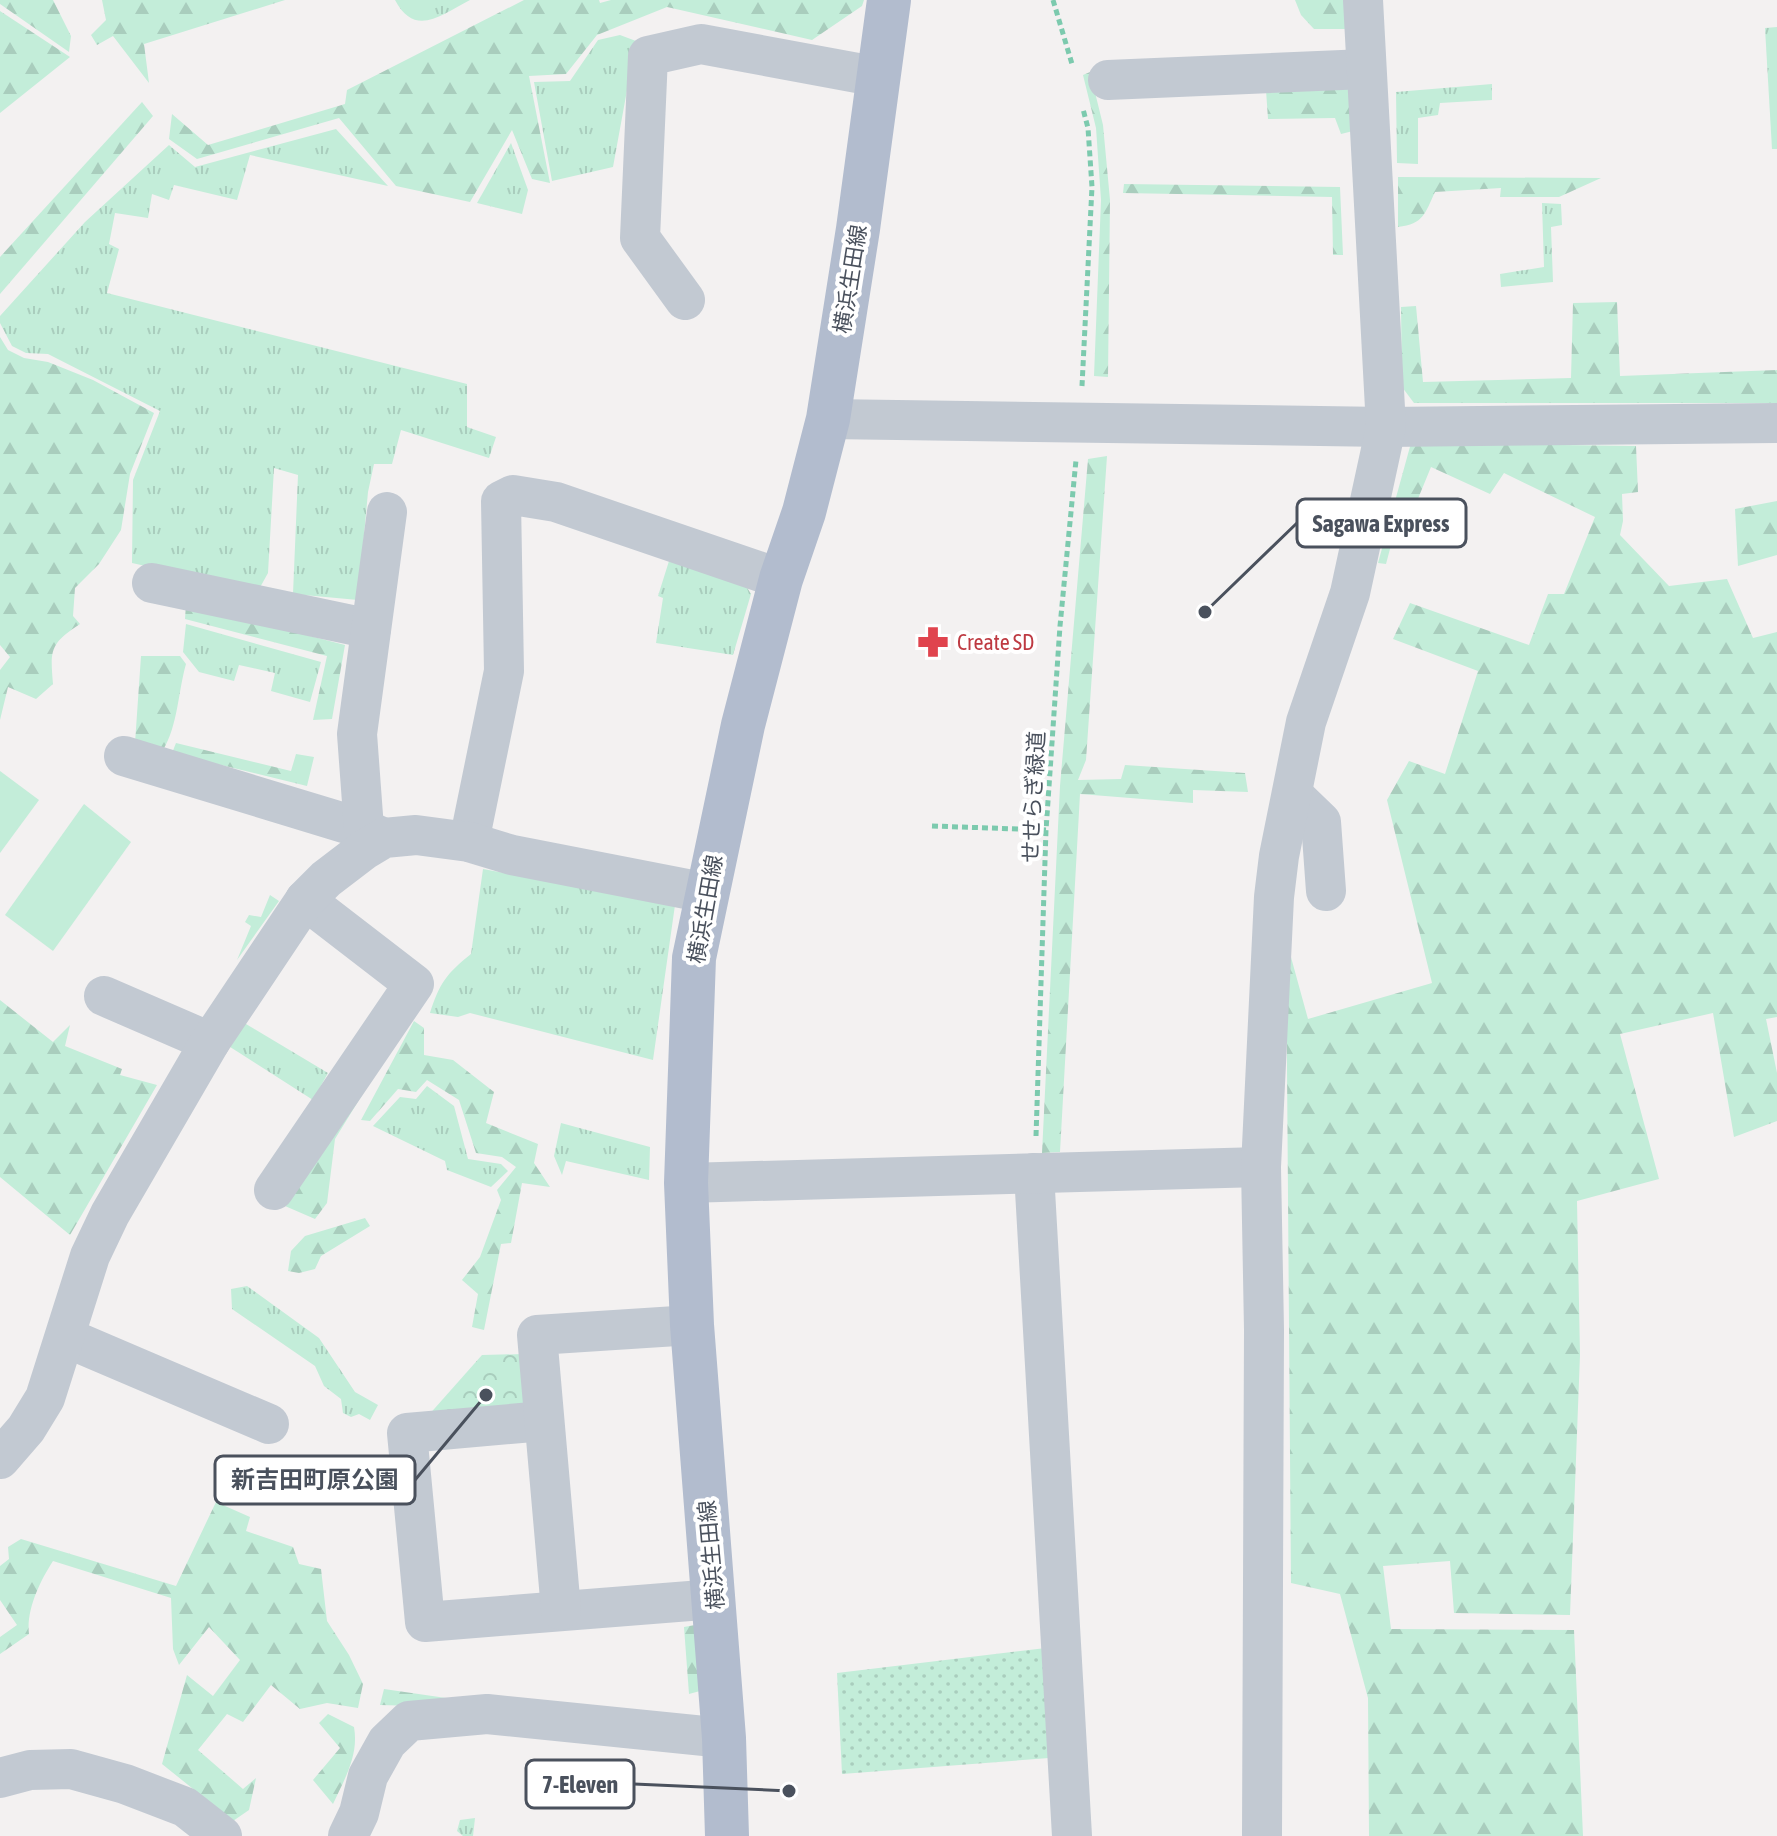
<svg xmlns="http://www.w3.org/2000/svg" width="1777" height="1836" viewBox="0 0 1777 1836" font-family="'Asap Condensed','Noto Sans JP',sans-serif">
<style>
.grass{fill:url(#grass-tufts)}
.forest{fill:url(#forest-firs)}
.park{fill:url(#park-crowns)}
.garden{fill:url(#garden-dots)}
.pitch{fill:#c3edd9}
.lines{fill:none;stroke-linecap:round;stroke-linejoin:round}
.path{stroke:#7ccaae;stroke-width:5;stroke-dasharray:6 4;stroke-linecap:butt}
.minor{stroke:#c2c9d2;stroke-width:40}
.major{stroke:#b2bcce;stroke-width:44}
.labels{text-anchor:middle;stroke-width:8;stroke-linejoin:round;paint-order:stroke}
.street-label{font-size:22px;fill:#4a515d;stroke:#fff}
.health-label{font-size:22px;fill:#be3a42;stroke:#fff;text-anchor:start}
.leader{fill:none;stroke:#4a515d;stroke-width:3}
.callout-dot{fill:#4a515d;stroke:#fff;stroke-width:3}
.callout{fill:#fff;stroke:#4a515d;stroke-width:3}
.callout-label{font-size:24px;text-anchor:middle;font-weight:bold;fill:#4a515d}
</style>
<defs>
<pattern id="grass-tufts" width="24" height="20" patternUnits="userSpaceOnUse" patternTransform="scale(2)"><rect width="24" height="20" fill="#c3edd9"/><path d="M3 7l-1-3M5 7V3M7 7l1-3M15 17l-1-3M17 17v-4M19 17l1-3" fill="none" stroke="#a9cdbd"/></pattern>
<pattern id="forest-firs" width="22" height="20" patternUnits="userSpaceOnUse" patternTransform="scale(2)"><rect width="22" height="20" fill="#c3edd9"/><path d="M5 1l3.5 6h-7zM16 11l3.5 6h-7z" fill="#a9cdbd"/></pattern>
<pattern id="park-crowns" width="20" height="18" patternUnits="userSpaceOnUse" patternTransform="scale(2)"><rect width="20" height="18" fill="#c3edd9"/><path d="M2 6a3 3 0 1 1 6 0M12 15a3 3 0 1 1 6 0" fill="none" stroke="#a9cdbd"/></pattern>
<pattern id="garden-dots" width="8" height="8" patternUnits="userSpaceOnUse" patternTransform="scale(2)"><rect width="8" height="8" fill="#c3edd9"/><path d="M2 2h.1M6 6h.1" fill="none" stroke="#a9cdbd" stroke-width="1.8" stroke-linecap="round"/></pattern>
</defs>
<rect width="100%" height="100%" fill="#f3f1f1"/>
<g class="grass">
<path d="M395 0H470C441 15 415 38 395 0Z"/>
<polygon points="1777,27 1777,149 1772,149 1765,28"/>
<polygon points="620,35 636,41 613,167 552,181 534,82 570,81 598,40"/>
<polygon points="1492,84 1492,100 1440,103 1438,115 1418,118 1418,164 1397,163 1396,92"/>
<polygon points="336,129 388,186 250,155 237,200 174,185 169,200 152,194 148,218 115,213 109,244 119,249 107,293 467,384 467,427 496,437 489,458 401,430 392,464 374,464 368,492 358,600 293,594 298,475 274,468 268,573 258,591 132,563 133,480 160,411 48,354 26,353 12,346 0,323 0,316 85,222 169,145 195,167"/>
<polygon points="511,143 528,190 522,214 477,203"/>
<polygon points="1542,203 1561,204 1562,225 1551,227 1553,282 1501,287 1500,274 1544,267"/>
<polygon points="669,561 743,581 751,594 733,655 656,643 663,598 658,596"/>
<polygon points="186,624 321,662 310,702 271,691 275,673 239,665 234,681 199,672 183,652"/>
<path d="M483 869 675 905 653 1060 470 1013 458 1017 430 1013C439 984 447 973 471 954Z"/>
<polygon points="241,1021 328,1073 313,1100 227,1045"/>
<polygon points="427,1086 454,1106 468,1159 501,1164 508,1171 491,1187 447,1170 445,1161 373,1126 400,1097 416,1099"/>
<polygon points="561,1123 650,1147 649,1180 566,1161 562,1175 554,1156"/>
<polygon points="247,1286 319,1338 355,1392 378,1405 370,1420 359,1414 351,1417 343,1413 341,1399 324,1386 315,1366 232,1309 231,1289"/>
<polygon points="475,1818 473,1836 463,1836 457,1831 460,1820"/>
</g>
<g class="forest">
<polygon points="0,0 53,0 71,36 69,52 0,4"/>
<polygon points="102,0 285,0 144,44 149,83 113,36 97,45 91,35 106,20"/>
<polygon points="524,0 599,0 600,3 611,0 864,0 862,6 812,40 667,7 597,35 566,74 529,76 550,183 532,179 512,130 470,202 396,186 339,118 197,159 169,139 172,114 208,145 345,104 347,90"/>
<polygon points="1295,0 1349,0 1348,29 1314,29 1301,15"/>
<polygon points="0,11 70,57 0,113"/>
<polygon points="1090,72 1103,125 1110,200 1108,377 1094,376 1101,200 1096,128 1083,75"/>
<polygon points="1349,89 1353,131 1341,134 1335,118 1268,119 1266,90"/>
<polygon points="142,102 153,116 0,294 0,257"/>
<path d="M1398 177 1601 178 1559 197H1500L1501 188 1435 192C1425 213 1424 224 1398 227Z"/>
<polygon points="1124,184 1340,187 1343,255 1333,255 1332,197 1123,193"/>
<polygon points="1617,302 1620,376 1777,370 1777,403 1414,403 1402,387 1401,307 1416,306 1423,382 1571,378 1573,303"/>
<path d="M0 337 8 350 24 358 48 362 93 380 154 413 130 474 121 530 99 564 75 588 73 616 80 624C50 644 50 649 53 684L36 699 8 687 0 720V670L10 657 0 645Z"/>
<polygon points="1411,443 1636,446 1638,492 1622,494 1623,521 1620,535 1669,586 1727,579 1753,638 1777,632 1777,1017 1766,1019 1777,1073 1777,1121 1734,1137 1713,1013 1620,1034 1659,1179 1577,1201 1580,1355 1570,1615 1454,1613 1450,1561 1383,1566 1391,1629 1574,1630 1583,1836 1369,1836 1368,1698 1340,1594 1291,1583 1286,939 1308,1019 1432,983 1387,800 1409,761 1445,774 1478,671 1393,639 1410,603 1529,645 1548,594 1564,594 1595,517 1504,473 1490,494 1431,467 1415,506 1403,500 1386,564 1378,563"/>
<polygon points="1107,456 1086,760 1078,780 1121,779 1125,765 1245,773 1248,792 1193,790 1193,803 1080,794 1060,1152 1042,1153 1060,786 1088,459"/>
<polygon points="1777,501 1777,555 1738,566 1735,509"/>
<polygon points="186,604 345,645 332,719 313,720 327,656 185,619"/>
<path d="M141 656H180L186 664C178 692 178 725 163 750L135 743Z"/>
<polygon points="176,743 291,771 296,754 314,757 307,786 172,753"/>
<polygon points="270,895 279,901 237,960 251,926 245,922 249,915 261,917"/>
<polygon points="0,1000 53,1042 70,1025 65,1046 122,1069 120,1075 157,1085 70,1235 0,1177"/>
<polygon points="414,1021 424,1028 424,1055 453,1060 494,1092 486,1123 538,1144 534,1163 550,1187 522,1183 511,1243 501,1244 484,1330 472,1327 478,1294 462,1280 480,1257 501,1200 497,1190 516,1167 502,1157 476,1153 459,1100 427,1080 416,1092 398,1089 370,1121 361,1120"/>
<polygon points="371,1064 378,1069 335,1139 327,1203 315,1219 285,1206"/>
<polygon points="365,1218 370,1226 321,1256 315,1269 299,1273 288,1271 291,1251 305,1236"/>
<path d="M216 1502 250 1517 246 1531 293 1547 299 1564 321 1569 327 1621 349 1655 363 1684 358 1708 327 1703 300 1709 271 1685 243 1722 227 1714 198 1750 243 1789 256 1778 249 1810 233 1821 162 1764 187 1675 213 1696 240 1660 209 1627 179 1665 173 1649 171 1598 53 1561C40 1581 26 1610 29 1634L0 1654V1637L17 1625 0 1600V1566L9 1559 8 1547 21 1539 176 1586Z"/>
<polygon points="695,1625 700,1691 689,1694 684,1627"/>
<polygon points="384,1689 453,1699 451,1707 380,1705"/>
<path d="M328 1714 354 1727C359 1755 345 1778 333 1804L313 1780 340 1748 319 1723Z"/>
</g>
<polygon class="park" points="525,1354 527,1412 427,1417 482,1355"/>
<polygon class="garden" points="1046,1648 1049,1758 842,1774 837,1673"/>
<g class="pitch">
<polygon points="0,771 39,800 0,853"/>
<polygon points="84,804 131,842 53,951 5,915"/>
</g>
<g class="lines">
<g class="path">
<polyline points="1053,0 1072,64"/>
<polyline points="1082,386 1092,187 1088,128 1083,109"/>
<polyline points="932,826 1046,830"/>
<polyline points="1036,1136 1046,830 1060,626 1076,460"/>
</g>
<g class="minor">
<polyline points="1108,80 1366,69"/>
<polyline points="685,300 640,238 648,56 701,44 879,77"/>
<polyline points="828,419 1386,427 1777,423"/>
<polyline points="152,583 371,629"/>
<polyline points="124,756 364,829 384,838"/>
<polyline points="1292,794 1321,822 1326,891"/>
<polyline points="364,829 357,734 387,512"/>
<polyline points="469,842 504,671 501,501 513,495 556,502 781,579"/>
<polyline points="104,996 210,1042"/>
<polyline points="1034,1173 1072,1836"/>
<polyline points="686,1183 1261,1167"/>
<polyline points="274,1190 414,984 305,900"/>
<polyline points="65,1337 269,1424"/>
<polyline points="544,1421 407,1433 425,1622 715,1599"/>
<polyline points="0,1459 26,1429 45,1398 90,1256 110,1214 210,1042 305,900 326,879 364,850 384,838 416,835 469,842 512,855 707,893"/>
<polyline points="561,1610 537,1335 692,1325"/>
<polyline points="0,1778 30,1770 71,1769 125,1784 185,1807 222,1836"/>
<polyline points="348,1836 359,1813 368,1776 387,1742 409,1721 487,1714 724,1738"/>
<polyline points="1262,1836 1264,1330 1261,1167 1274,897 1279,856 1306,722 1350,593 1386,427 1363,0"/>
</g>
<polyline class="major" points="727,1836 724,1738 692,1325 686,1183 694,958 743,725 781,579 804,512 828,419 858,229 889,0"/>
</g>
<defs>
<symbol id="pharmacy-bare" viewBox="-9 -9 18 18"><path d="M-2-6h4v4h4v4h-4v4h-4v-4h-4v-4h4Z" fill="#e0444e" stroke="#fff" stroke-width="2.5" paint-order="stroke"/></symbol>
</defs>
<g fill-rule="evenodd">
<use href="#pharmacy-bare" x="911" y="620" width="44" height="44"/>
</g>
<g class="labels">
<g class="street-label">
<text transform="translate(850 279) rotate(-81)" y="8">横浜生田線</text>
<text transform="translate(1033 797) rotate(-87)" y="8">せせらぎ緑道</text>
<text transform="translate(705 909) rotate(-80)" y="8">横浜生田線</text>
<text transform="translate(711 1555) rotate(-95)" y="8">横浜生田線</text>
</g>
<g class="health-label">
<text x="957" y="650">Create SD</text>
</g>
</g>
<path class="leader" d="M1205 612L1297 523M486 1395L415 1480M789 1791L634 1784"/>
<g class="callout-dot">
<circle cx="1205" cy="612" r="8"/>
<circle cx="486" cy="1395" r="8"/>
<circle cx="789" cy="1791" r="8"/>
</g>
<g class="callout">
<rect x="1297" y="499" width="169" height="48" rx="8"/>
<rect x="215" y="1456" width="200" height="48" rx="8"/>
<rect x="526" y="1760" width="108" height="48" rx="8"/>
</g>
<g class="callout-label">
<text x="1381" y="532">Sagawa Express</text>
<text x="315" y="1488">新吉田町原公園</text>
<text x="580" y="1793">7-Eleven</text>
</g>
</svg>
